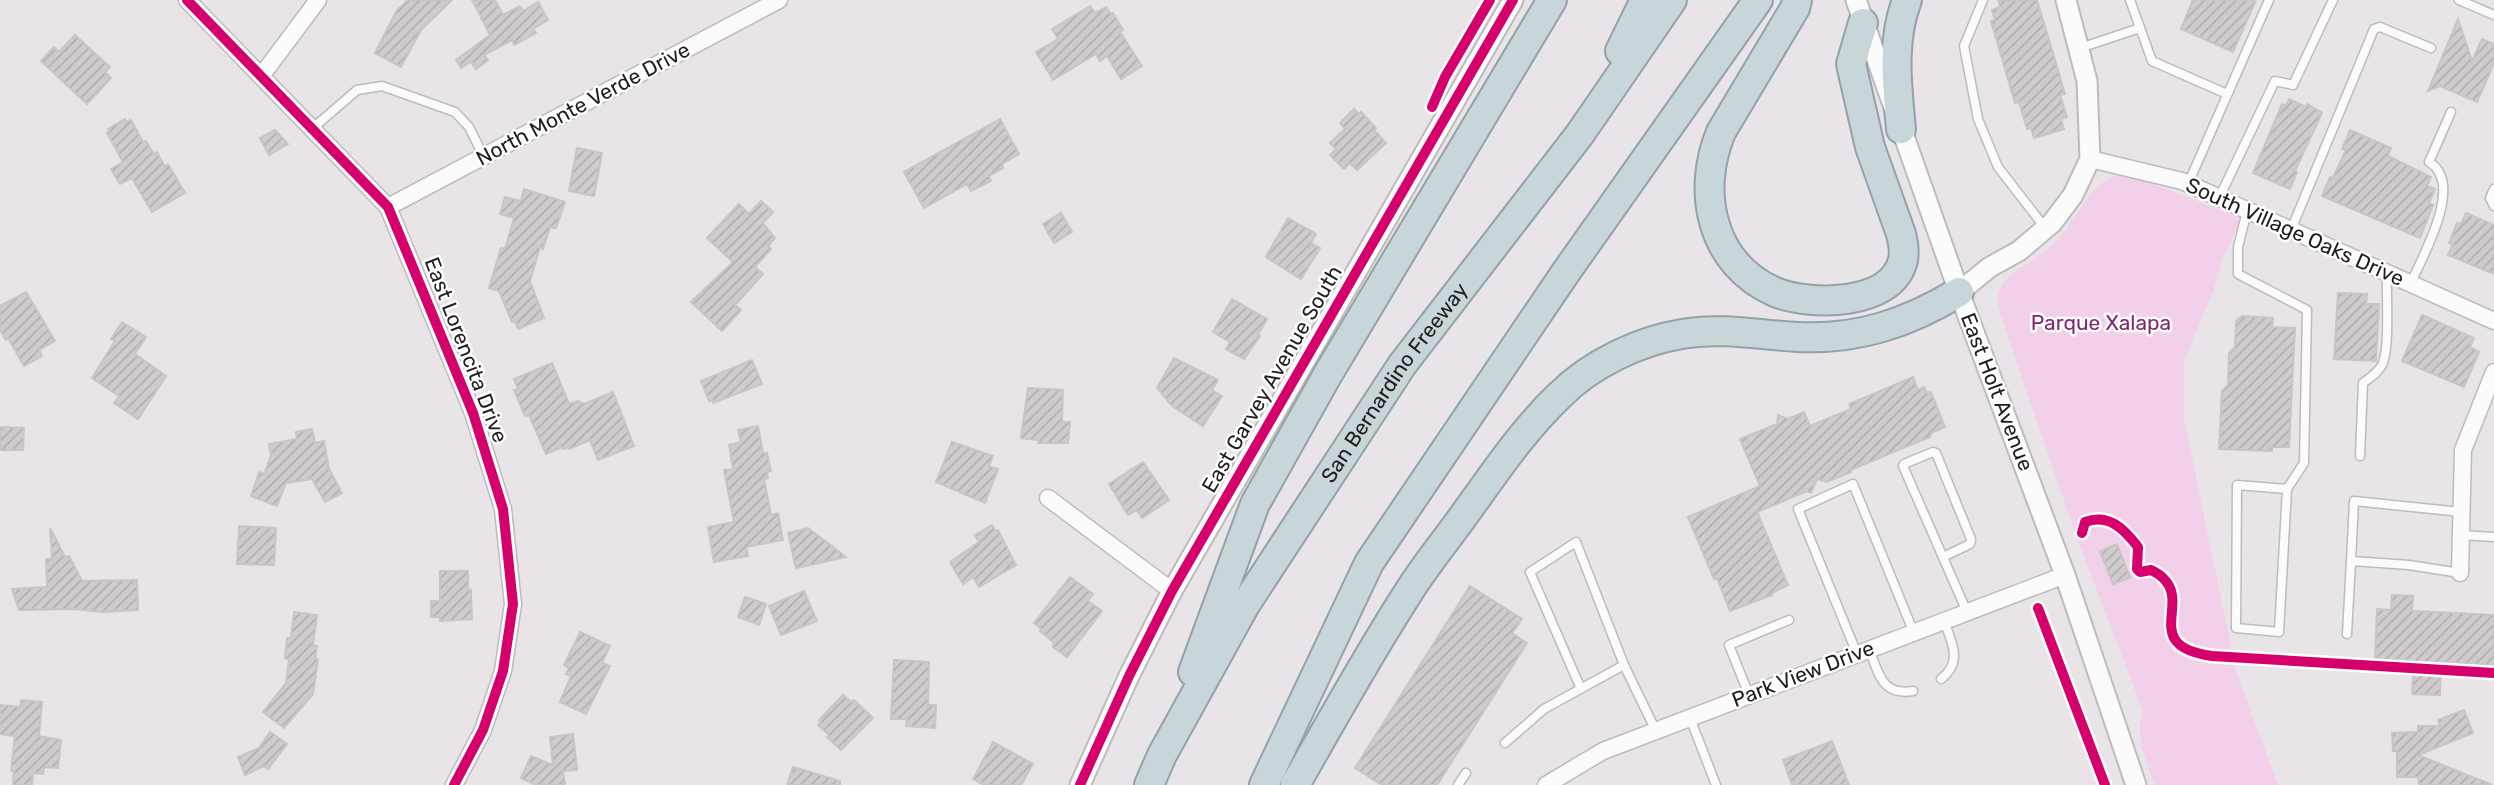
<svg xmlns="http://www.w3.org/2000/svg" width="2494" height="785" viewBox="0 0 2494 785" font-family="Rubik,sans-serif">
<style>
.green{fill:#f3d0e9}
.building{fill:url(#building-hatch);stroke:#c8c4c7;stroke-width:2}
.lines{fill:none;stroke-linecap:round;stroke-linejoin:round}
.service-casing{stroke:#bebbbd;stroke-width:11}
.minor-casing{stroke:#bebbbd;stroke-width:19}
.tertiary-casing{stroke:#bebbbd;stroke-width:23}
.motorway-casing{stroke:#94a1a6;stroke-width:32}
.service{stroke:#fcfbfb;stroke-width:8}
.minor{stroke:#fcfbfb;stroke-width:16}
.tertiary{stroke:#fcfbfb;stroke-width:19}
.motorway{stroke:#c9d6d9;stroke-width:28}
.cycleway-casing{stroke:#fff;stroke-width:15}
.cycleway{stroke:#d6006c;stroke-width:10}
.labels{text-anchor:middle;stroke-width:5;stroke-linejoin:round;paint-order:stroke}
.street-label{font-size:21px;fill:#201d20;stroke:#fff}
.park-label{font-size:21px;fill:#822471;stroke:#fff}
</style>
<defs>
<pattern id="building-hatch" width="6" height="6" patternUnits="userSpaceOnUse" patternTransform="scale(1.75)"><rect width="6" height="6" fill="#d0ccce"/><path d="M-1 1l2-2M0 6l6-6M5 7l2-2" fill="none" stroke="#b2afb1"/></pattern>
</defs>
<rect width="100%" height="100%" fill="#e9e4e7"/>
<path class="green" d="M2121 174 2148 182 2237 216 2240 223 2222 259 2214 289 2184 361V418L2236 671 2278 785H2155C2147 762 2133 734 2143 711L2074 530 1998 307C1997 297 1998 291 2004 282 2013 271 2043 255 2055 242 2078 220 2087 182 2121 174Z"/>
<g class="building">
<polygon points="408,0 452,0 421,30 401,67 375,53 397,10"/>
<polygon points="472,0 495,0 503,15 520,6 523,11 538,2 548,20 533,29 536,33 514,45 512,40 484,55 488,60 476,69 471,62 461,68 456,60 490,35"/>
<polygon points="1998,0 2037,0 2065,94 2060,95 2067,117 2061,119 2064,129 2034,138 2031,128 2027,129 2019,102 2015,103 1991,21 1995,20 1992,10 2000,7"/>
<polygon points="2193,0 2256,0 2233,52 2181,29"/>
<polygon points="1090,6 1095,13 1106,7 1111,14 1113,13 1123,30 1120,32 1142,66 1121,79 1107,56 1100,61 1096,54 1053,80 1036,52 1058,39 1052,29"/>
<polygon points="2458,19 2472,61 2482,39 2494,44 2494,63 2477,102 2440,86 2428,91"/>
<polygon points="75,35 110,67 105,72 111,78 87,104 41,61 54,47 59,52"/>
<polygon points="2289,99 2306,107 2307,104 2322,113 2295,171 2297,172 2290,189 2253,173 2282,104 2286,106"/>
<polygon points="1354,109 1359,114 1361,112 1376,128 1374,130 1386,143 1357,170 1350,163 1344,169 1330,155 1336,149 1330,143 1345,129 1340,123"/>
<polygon points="125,119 126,122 131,120 143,142 146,141 154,154 157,152 165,167 168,164 185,193 152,212 132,178 120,184 111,169 123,162 107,133 110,131 108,129"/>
<polygon points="1000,119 1019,154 1002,164 1003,168 989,176 991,181 971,191 967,184 924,208 904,172"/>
<polygon points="275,130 288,144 269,155 260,138"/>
<polygon points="2350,130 2391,148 2388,156 2431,177 2427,186 2435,189 2429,203 2433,205 2420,238 2322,196 2330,177 2333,178 2346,150 2342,149"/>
<polygon points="577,148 602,153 594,196 569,191"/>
<polygon points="524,189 565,202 556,228 550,227 543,249 540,247 530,281 544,318 518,329 515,321 512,322 499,291 489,288 501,248 505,249 514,218 500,214 505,197 521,201"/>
<polygon points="761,201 773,212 763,223 775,238 768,246 771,249 755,267 763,274 735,305 741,310 722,331 691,302 733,262 707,238 739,204 749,214"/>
<polygon points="1061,213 1072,232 1054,243 1043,224"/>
<polygon points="2466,213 2494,225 2494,274 2448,255 2453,244 2449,243 2457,223 2461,224"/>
<polygon points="1288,218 1316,234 1311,243 1320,248 1301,279 1266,257"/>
<polygon points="26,292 55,341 39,350 42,356 24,366 8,338 6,340 0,330 0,306"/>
<polygon points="2338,293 2367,294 2366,304 2379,304 2376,361 2334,359"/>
<polygon points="1232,299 1267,319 1258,334 1260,336 1244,359 1226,349 1230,342 1213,332"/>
<polygon points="2422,315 2474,338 2470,347 2479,352 2464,387 2402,361"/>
<polygon points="2242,316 2273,318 2272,327 2295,328 2289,447 2272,447 2272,451 2219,449 2222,391 2228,385 2229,353 2235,347 2236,321"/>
<polygon points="122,322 146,337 135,354 166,376 138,419 114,403 119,396 92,378 115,341 111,339"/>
<polygon points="1174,358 1218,380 1212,390 1222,396 1203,426 1172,406 1157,388"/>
<polygon points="752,360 762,384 713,403 712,400 709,401 701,381"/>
<polygon points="552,363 569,404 578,401 584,404 613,392 634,446 598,460 590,440 569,449 568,447 564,449 562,447 546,454 529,415 525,416 514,390 518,389 514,379"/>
<polygon points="1913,377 1918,390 1924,387 1927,393 1931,392 1945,427 1931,433 1930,437 1850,470 1851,472 1827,482 1817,479 1811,493 1807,491 1757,512 1788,585 1772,593 1772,595 1730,611 1717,578 1714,579 1688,517 1760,486 1740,439 1777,424 1778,415 1788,419 1804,412 1810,426 1851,409 1849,404"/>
<polygon points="1028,388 1063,390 1062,422 1070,422 1068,443 1038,443 1039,440 1021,438"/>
<polygon points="758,426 763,453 767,453 771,471 767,472 768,478 764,479 771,515 778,513 783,540 746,547 748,556 714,562 708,527 734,522 724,470 733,469 729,445 741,442 738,430"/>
<polygon points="0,427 24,428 23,450 0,450"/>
<polygon points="312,429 315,443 324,441 329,469 342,493 325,502 312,479 286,483 277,506 251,496 259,472 264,474 271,456 269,444 297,439 296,432"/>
<polygon points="952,442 993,456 989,466 998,469 985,503 936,482"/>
<polygon points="1143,462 1169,500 1142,518 1137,510 1128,515 1109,484"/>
<polygon points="992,525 996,531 998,530 1016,565 979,587 973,577 963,584 950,562 979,542 975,535"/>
<polygon points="239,526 276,528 274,565 237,564"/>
<polygon points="50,528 65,557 69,556 82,581 137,580 138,610 102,612 74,609 19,610 12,589 47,587 46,559 52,559"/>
<polygon points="808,528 846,557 796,568 788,533"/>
<polygon points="2117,544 2130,578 2113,584 2100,551"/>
<polygon points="440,571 468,571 468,590 471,590 471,594 472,619 440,621 440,617 431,617 431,601 440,601"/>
<polygon points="1070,577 1093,594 1088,601 1102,611 1067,657 1053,647 1053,642 1040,631 1041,629 1034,623"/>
<polygon points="1470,586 1522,619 1512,633 1527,643 1437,785 1382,785 1355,768"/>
<polygon points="804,591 817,621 781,635 769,606"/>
<polygon points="2392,595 2413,596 2412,611 2494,615 2494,665 2441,662 2440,695 2412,694 2414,661 2375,659 2377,609 2391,610"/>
<polygon points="745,597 766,604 759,625 738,617"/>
<polygon points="294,612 317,615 313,645 317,646 315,659 318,659 313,694 284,728 263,712 286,683 289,659 285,658 287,638 291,638"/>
<polygon points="580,632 610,646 602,663 610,666 586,714 560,702 571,676 566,674 569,668 564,665"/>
<polygon points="894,660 929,662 928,705 936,705 935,728 906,726 907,719 891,719"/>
<polygon points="843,695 851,702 854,700 873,718 841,750 827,737 829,735 818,725 821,722 819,720"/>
<polygon points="21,700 42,702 39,736 61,740 58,768 44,767 43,774 33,773 32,785 13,785 14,771 11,771 15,736 0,734 0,705 20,707"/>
<polygon points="2464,710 2473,733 2418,755 2492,785 2419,785 2418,777 2397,777 2397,751 2393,751 2392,733 2418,732 2418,726 2440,726 2438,720"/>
<polygon points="270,732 287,744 268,769 264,766 245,775 238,757 259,748"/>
<polygon points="573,734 577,770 563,771 565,785 536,785 521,778 531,756 553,765 550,737"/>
<polygon points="1832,741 1849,785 1792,785 1783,760"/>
<polygon points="993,742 1033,764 1021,785 984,785 973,779"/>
<polygon points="793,767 840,781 840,785 787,785"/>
</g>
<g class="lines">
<defs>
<g id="service">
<polyline points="1983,0 1964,46 1978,119 1998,167 2046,229"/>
<polyline points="2130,0 2152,61 2227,94"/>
<polyline points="2459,0 2494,15"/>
<polyline points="2080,48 2140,28"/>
<polyline points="313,128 357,90 382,86 455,112 469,127 484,157"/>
<polyline points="2188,184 2269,0"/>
<polyline points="2494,189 2490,198 2494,206"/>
<polyline points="2219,198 2275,81 2293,85 2333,0"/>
<polyline points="2247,211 2238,247 2238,274 2307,310 2304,463 2287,489 2279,632 2236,628 2237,485 2287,489"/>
<polyline points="2291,230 2374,29 2380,27 2431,48"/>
<path d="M2411 283C2423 255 2465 183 2429 162L2451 112"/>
<path d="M2360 456 2363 383C2370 378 2379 372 2383 363 2390 343 2386 296 2387 273"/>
<polyline points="2460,535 2494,537"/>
<polyline points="1943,557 1970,544 1971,539 1936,453 1933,452 1904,464 1903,466 1967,612"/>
<polyline points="2351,561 2354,501 2461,512"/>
<polyline points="2347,634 2351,561 2409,565 2460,573"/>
<path d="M1869 649C1879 673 1881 696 1913 691"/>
<polyline points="1857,654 1798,509 1853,484 1914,633"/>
<polyline points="1624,665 1656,731"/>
<path d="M1941 679C1963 662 1952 643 1944 621"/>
<polyline points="1749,695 1729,645 1789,620"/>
<polyline points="1690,718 1716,785"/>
<polyline points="1505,743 1544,709 1624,665 1576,542 1530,572 1581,689"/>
<polyline points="1458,785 1466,773"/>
</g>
<g id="minor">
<polyline points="187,0 388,207 473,413 503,509 513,604 503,671 483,730 454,785"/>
<polyline points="262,75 318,0"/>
<polyline points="2090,159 2182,181 2494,321"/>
<polyline points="388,207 779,0"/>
<polyline points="1048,498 1172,591"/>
<polyline points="2460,573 2463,450 2494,372"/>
<polyline points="1546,785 1603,751 2065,575"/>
</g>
<g id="tertiary">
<polyline points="1856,0 1959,292 2065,575 2136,785"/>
<polyline points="1959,292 1990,267 2019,251 2052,223 2073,195 2090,159 2087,81 2066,0"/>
<polyline points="1080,785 1129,676 1172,591 1513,0"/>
</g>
<g id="motorway">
<path d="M1797 0 1795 8 1721 132C1696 192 1711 264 1775 292 1809 306 1892 307 1903 260 1905 251 1903 242 1901 234L1870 147 1851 64 1863 23"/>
<polyline points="1620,51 1645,0"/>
<path d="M1901 129C1897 85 1891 42 1907 0"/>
<polyline points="1193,672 1255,504 1328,374 1552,0"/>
<path id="s1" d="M1149 785 1162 755 1245 605 1402 365 1580 134 1672 0"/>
<polyline points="1264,785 1369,563 1566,272 1758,0"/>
<path d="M1295 785C1332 720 1368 655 1408 593 1426 564 1448 538 1467 511 1496 471 1524 429 1560 395 1591 364 1639 341 1682 334 1720 327 1760 335 1798 337 1858 340 1908 323 1959 292"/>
</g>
</defs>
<use href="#service" class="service-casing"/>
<use href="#minor" class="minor-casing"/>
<use href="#tertiary" class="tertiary-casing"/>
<use href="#motorway" class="motorway-casing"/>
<use href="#service" class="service"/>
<use href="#minor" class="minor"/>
<use href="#tertiary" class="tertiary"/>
<use href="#motorway" class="motorway"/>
<defs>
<g id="cycleway">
<polyline points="187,0 388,207 473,413 503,509 513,604 503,671 483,730 454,785"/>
<polyline points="1432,107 1445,77 1490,0"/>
<path d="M2082 533 2085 522C2109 513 2124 529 2138 547L2137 569 2140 572 2151 570C2155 572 2161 575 2164 579 2190 605 2141 646 2212 656L2494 673"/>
<polyline points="2038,608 2105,785"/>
<polyline points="1080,785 1129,676 1172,591 1513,0"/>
</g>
</defs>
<use href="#cycleway" class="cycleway-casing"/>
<use href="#cycleway" class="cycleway"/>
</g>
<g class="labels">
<g class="street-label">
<text transform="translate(583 104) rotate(-28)" y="7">North Monte Verde Drive</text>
<text transform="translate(2295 232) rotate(24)" y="7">South Village Oaks Drive</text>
<text transform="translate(466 350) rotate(69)" y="7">East Lorencita Drive</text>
<text transform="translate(1272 379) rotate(-60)" y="7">East Garvey Avenue South</text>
<text dy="7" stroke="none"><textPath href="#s1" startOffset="472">San Bernardino Freeway</textPath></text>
<text transform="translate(1997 392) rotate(69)" y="7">East Holt Avenue</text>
<text transform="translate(1803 674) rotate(-21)" y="7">Park View Drive</text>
</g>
<g class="park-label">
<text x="2101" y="330">Parque Xalapa</text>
</g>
</g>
</svg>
